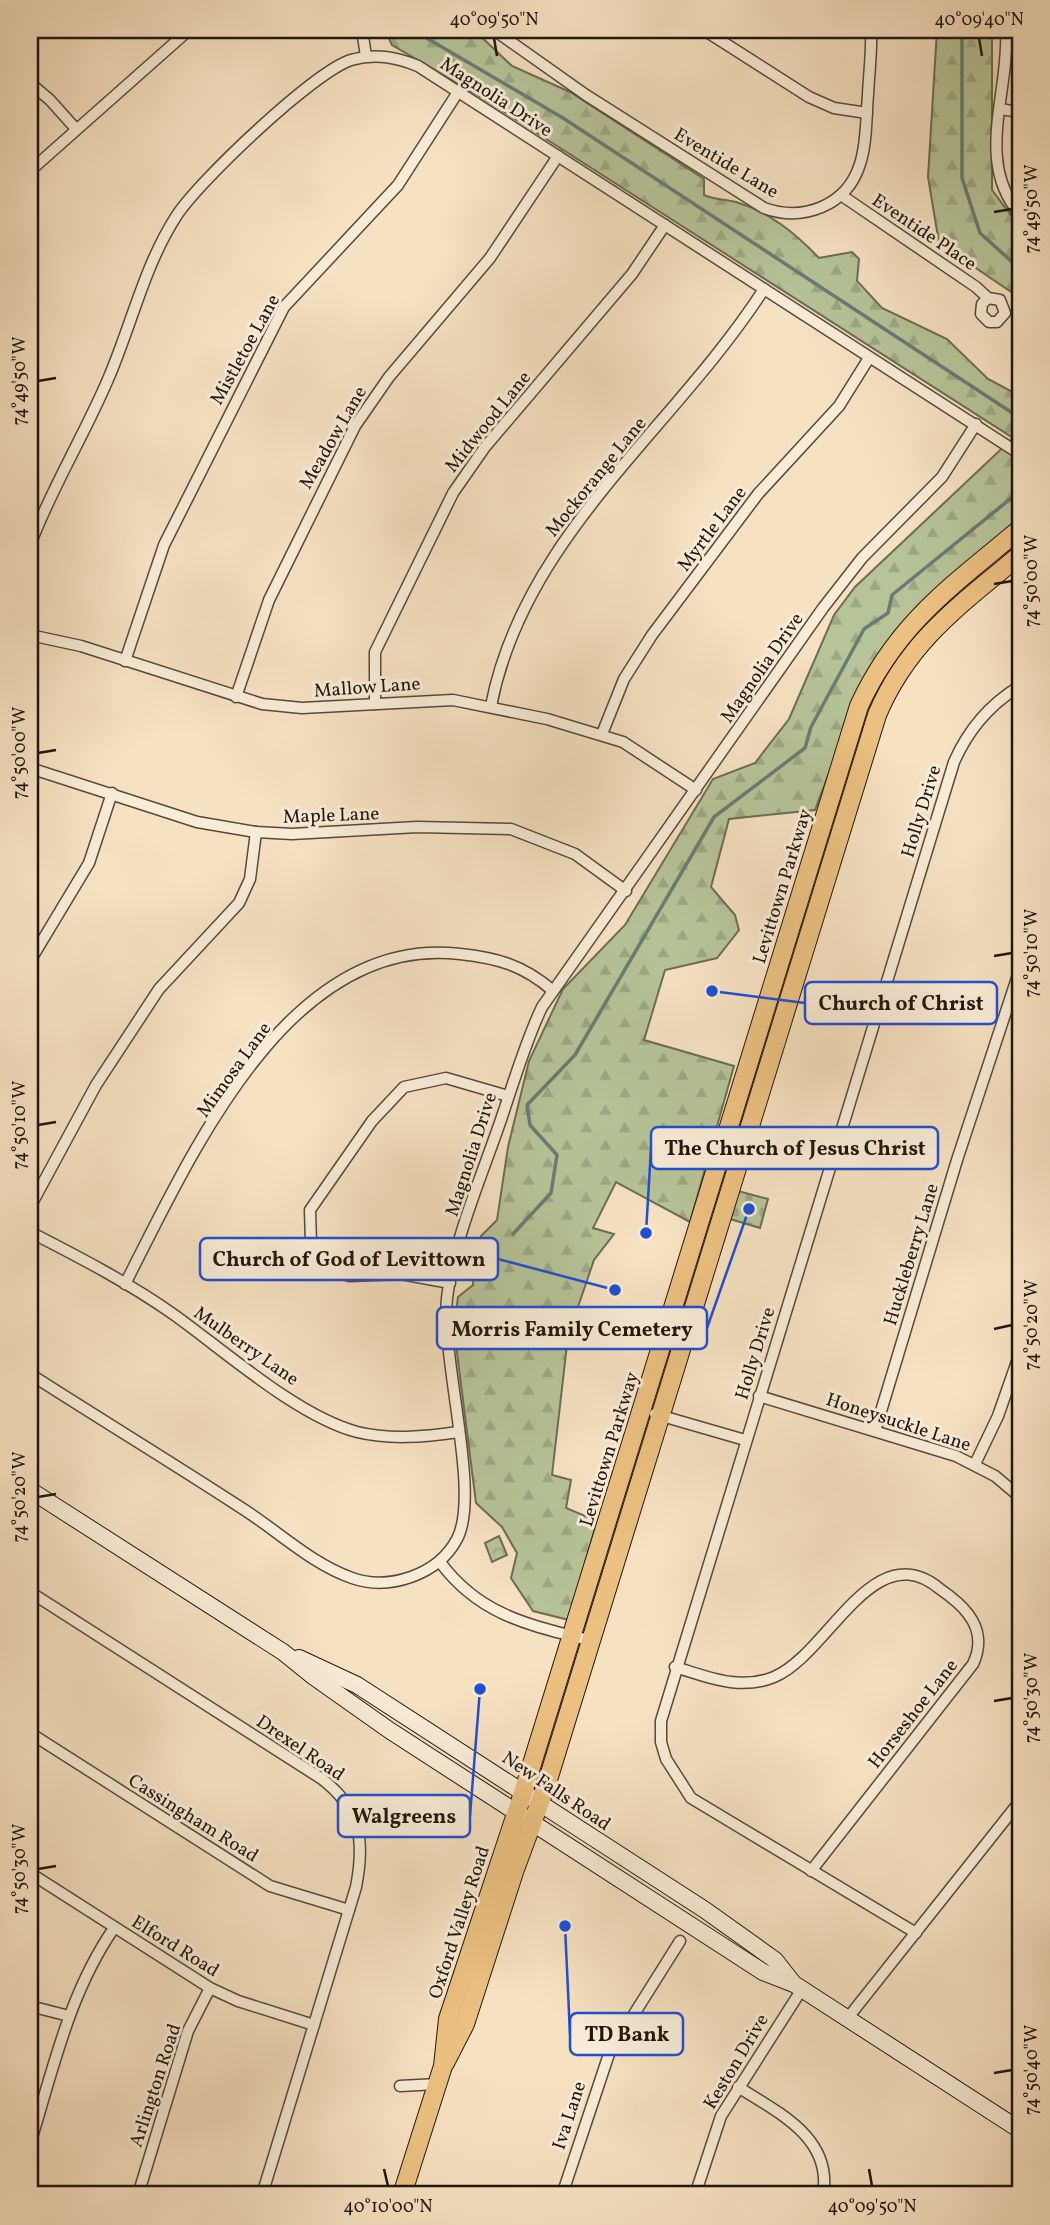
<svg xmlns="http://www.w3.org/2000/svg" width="1050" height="2225" viewBox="0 0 1050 2225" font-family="Vollkorn,serif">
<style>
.forest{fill:url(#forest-firs);stroke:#6b6d54;stroke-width:2}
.cemetery{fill:url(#cemetery-stones);stroke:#6b6d54;stroke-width:2}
.park{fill:url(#park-crowns);stroke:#6b6d54;stroke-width:2}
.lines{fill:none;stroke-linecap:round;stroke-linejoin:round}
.stream{stroke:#6c7a76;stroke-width:3.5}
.minor-casing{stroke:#56493c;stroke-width:13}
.secondary-casing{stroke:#201610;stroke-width:18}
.primary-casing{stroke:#201610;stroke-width:20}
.minor{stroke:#f9ecd7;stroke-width:10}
.secondary{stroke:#f9ecd7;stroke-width:16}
.primary{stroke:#ebc080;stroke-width:18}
.ticks{fill:none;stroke:#201610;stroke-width:2.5}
.labels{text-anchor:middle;stroke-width:6;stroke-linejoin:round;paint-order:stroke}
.street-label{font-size:19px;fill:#201610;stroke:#f9ecd7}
.leader{fill:none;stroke:#1d4ed8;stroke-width:2.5}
.callout-dot{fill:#1d4ed8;stroke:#f9ecd7;stroke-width:2.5}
.callout{fill:#f9ecd7;stroke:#1d4ed8;stroke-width:2.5}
.callout-label{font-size:21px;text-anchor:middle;font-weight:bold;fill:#201610}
.neatline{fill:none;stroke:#201610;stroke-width:2.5}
.ticks-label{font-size:18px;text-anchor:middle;fill:#201610}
</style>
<defs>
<pattern id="forest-firs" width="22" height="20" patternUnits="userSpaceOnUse" patternTransform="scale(1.75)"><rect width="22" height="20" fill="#b6c498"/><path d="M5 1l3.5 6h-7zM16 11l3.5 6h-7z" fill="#9ca882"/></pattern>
<pattern id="cemetery-stones" width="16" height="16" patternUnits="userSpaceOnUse" patternTransform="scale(1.75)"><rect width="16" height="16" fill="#b6c498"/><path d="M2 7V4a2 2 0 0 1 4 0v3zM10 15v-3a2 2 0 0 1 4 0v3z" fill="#9ca882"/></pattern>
<pattern id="park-crowns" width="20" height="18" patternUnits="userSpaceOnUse" patternTransform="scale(1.75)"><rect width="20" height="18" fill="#b6c498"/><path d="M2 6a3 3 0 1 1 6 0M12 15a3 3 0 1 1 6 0" fill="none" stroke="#9ca882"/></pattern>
</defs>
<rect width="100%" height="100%" fill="#f6e1c1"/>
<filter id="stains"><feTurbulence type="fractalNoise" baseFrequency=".00286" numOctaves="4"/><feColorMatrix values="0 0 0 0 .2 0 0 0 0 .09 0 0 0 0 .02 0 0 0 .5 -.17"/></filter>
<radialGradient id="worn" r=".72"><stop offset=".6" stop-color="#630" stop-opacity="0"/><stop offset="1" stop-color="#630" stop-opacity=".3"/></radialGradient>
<g class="forest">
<path d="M385 30H474L512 66 570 92 704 179V195C715 200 725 199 736 202 770 212 796 234 819 258L852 252 859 259 857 281 882 308 947 339 988 379 1020 396V521L866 675 815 810 729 819 711 887 735 915 739 930 717 958 665 970 644 1040 734 1066 690 1222 616 1182 593 1228 614 1234 594 1260 568 1336 552 1475 571 1480 566 1508 597 1521 569 1620 533 1611 511 1578 517 1553 502 1527 476 1503 454 1329 458 1297 473 1285 474 1262 481 1236 497 1220 508 1147 529 1061 563 989 625 925 713 779 755 763 789 719 834 615 855 587 1013 438 479 96 392 45Z"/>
<polygon points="937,30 992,30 992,190 1020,227 1020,298 939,243 928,177"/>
</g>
<polygon class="cemetery" points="738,1191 768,1199 760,1228 730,1219"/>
<polygon class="park" points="499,1536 507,1555 492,1562 485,1543"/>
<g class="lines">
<g class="stream">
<polyline points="413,30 563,118 1020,418"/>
<polyline points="962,30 962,178 980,233 1020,269"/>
<polyline points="513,1234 551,1193 557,1155 530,1125 527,1105 575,1055 714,817 805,748 811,727 864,629 888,613 892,595 1020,491"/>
</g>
<defs>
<g id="minor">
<polyline points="362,30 366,56"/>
<path d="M494 30 586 95 764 208C803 222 847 206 860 164 867 143 866 117 868 95 869 73 872 51 871 30"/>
<polyline points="704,30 809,97 834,108 867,113"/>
<path d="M1006 30C1010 91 974 162 1020 214"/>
<polyline points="30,83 50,100 76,129"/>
<polyline points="1000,109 1020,112"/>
<polyline points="30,171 189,30"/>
<polyline points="841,195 976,287 988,298 1000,300 1005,313 997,322 989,322 981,314 982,304 988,298"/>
<path d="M30 545C52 487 85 434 109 377 132 323 145 264 177 215 200 180 314 72 351 60 375 53 396 57 418 66L1020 454"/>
<polyline points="30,635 81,646 262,704 302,708 453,700 547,719 623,742 696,790"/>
<polyline points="125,661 164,545 284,307 398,185 458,92"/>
<polyline points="236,697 269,600 355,426 389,377 490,258 558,156"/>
<polyline points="375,704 375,652 453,493 485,447 632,274 665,225"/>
<path d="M491 706C524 535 674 429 764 289"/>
<polyline points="602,734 624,679 652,635 758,494 839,406 869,358"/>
<polyline points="30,768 197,822 256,832 292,834 417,827 511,829 575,854 626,891"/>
<polyline points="30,961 89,863 112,793"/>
<polyline points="30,1207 96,1085 159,989 239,903 250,879 256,832"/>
<path d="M30 1232C79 1257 129 1283 173 1314 225 1351 297 1416 357 1432 390 1440 424 1437 458 1432"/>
<polyline points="450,1283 401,1274 349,1276 330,1269 321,1261 311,1244 310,1210 372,1121 404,1087 446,1078 508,1096"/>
<path d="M125 1284C190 1158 287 933 460 954 497 958 523 965 552 990"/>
<path d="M30 1374C100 1419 171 1462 240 1507 277 1530 310 1563 352 1578 389 1591 438 1575 457 1539 481 1494 441 1361 447 1298 454 1241 478 1185 497 1131 512 1089 523 1047 542 1007L823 608 862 558 942 477 976 424"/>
<polyline points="759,1396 956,1456 995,1476 1020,1497"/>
<polyline points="655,1414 745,1440"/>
<polyline points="875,1431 957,1160 1020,969"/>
<polyline points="975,1464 998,1416 1020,1353"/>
<path d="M440 1562C480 1616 530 1625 592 1641"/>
<path d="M30 1592 322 1779C361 1809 365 1841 356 1887L262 2195"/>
<path d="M675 1667C708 1677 740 1691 774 1677 828 1655 873 1533 940 1589 950 1596 961 1604 968 1614 980 1629 981 1647 973 1664L811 1871"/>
<polyline points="30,1733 270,1886 349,1910"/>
<polyline points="30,1873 210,1988 238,2001 314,2025"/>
<path d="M916 1933 691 1798 666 1759 661 1742V1721L954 762C968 730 990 704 1020 686"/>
<polyline points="30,2006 69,2016"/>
<polyline points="847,2019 1020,1801"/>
<polyline points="400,2086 438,2084"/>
<path d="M738 2087C779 2113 833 2138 823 2195"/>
<path d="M30 2144C53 2070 69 1993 114 1928"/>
<polyline points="138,2195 188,2031 210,1988"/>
<polyline points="562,2195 609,2054 680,1941"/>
<polyline points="695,2195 721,2116 802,1989"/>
</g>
<g id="secondary">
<polyline points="30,1490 283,1652 314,1677 389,1730 763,1972 794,1984 1020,2130"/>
<polyline points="299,1658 357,1685 705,1910 775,1960 793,1983"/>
</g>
<g id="primary">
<path d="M445 2063 465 2024 515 1869 547 1783 877 715C908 641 961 604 1020 555"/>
<path d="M402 2195 443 2066 448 2019 523 1793 859 706C897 623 953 585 1020 529"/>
</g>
</defs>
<use href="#minor" class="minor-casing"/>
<use href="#secondary" class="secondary-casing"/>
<use href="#primary" class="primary-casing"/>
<use href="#minor" class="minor"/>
<use href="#secondary" class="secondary"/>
<use href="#primary" class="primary"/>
</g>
<path class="ticks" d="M494 38 497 56M979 38 982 56M994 212 1012 209M38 381 56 378M994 584 1012 581M38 753 56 750M994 956 1012 953M38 1125 56 1122M994 1329 1012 1325M38 1497 56 1494M994 1701 1012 1698M38 1869 56 1866M994 2073 1012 2070M384 2169 388 2186M869 2169 872 2186"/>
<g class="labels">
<g class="street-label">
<text transform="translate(497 96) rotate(33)" y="7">Magnolia Drive</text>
<text transform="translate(727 162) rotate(31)" y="7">Eventide Lane</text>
<text transform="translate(925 231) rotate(34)" y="7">Eventide Place</text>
<text transform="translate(244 349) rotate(-61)" y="7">Mistletoe Lane</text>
<text transform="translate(487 421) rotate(-51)" y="7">Midwood Lane</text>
<text transform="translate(332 437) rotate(-60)" y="7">Meadow Lane</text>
<text transform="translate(595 476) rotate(-51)" y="7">Mockorange Lane</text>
<text transform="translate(711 528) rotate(-53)" y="7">Myrtle Lane</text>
<text transform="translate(761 667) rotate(-55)" y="7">Magnolia Drive</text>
<text transform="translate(367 686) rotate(-4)" y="7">Mallow Lane</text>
<text transform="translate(920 811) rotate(-73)" y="7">Holly Drive</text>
<text transform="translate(331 814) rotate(-2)" y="7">Maple Lane</text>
<text transform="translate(781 886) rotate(-73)" y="7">Levittown Parkway</text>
<text transform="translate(233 1069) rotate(-54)" y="7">Mimosa Lane</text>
<text transform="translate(470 1154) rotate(-72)" y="7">Magnolia Drive</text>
<text transform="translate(910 1254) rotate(-73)" y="7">Huckleberry Lane</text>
<text transform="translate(247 1345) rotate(35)" y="7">Mulberry Lane</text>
<text transform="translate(754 1353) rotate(-73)" y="7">Holly Drive</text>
<text transform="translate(899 1421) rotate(18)" y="7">Honeysuckle Lane</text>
<text transform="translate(608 1449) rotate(-73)" y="7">Levittown Parkway</text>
<text transform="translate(912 1713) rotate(-52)" y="7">Horseshoe Lane</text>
<text transform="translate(301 1747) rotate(34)" y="7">Drexel Road</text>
<text transform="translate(557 1790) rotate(34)" y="7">New Falls Road</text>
<text transform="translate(194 1817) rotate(32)" y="7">Cassingham Road</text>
<text transform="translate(458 1922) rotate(-72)" y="7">Oxford Valley Road</text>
<text transform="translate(176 1945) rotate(32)" y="7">Elford Road</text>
<text transform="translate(735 2061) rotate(-59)" y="7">Keston Drive</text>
<text transform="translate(154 2085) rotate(-72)" y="7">Arlington Road</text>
<text transform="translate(568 2115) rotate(-72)" y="7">Iva Lane</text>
</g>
</g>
<path class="leader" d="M712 991L805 1003M646 1233L651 1148M615 1290L498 1259M749 1209L707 1328M480 1689L470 1816M565 1926L570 2034"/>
<g class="callout-dot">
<circle cx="712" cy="991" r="7"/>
<circle cx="646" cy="1233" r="7"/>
<circle cx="615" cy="1290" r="7"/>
<circle cx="749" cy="1209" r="7"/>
<circle cx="480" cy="1689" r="7"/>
<circle cx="565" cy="1926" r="7"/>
</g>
<g class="callout">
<rect x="805" y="982" width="192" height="42" rx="7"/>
<rect x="651" y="1127" width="287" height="42" rx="7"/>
<rect x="200" y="1238" width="298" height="42" rx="7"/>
<rect x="437" y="1307" width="270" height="42" rx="7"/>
<rect x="338" y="1795" width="132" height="42" rx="7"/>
<rect x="570" y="2013" width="113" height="42" rx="7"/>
</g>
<g class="callout-label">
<text x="901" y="1010">Church of Christ</text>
<text x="795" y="1155">The Church of Jesus Christ</text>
<text x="349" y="1266">Church of God of Levittown</text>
<text x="572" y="1336">Morris Family Cemetery</text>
<text x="404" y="1823">Walgreens</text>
<text x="627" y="2041">TD Bank</text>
</g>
<rect width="1050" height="2225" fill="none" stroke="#f6e1c1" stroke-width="77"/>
<rect x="38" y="38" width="974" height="2148" class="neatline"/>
<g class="ticks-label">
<text x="494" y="25">40°09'50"N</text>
<text x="979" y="25">40°09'40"N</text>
<text transform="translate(1031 209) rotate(-90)" y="6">74°49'50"W</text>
<text transform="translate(19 381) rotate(-90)" y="6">74°49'50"W</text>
<text transform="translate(1031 581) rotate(-90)" y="6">74°50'00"W</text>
<text transform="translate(19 753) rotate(-90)" y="6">74°50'00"W</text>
<text transform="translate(1031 953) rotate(-90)" y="6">74°50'10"W</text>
<text transform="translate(19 1125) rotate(-90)" y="6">74°50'10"W</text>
<text transform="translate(1031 1325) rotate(-90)" y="6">74°50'20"W</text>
<text transform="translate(19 1497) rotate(-90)" y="6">74°50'20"W</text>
<text transform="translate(1031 1698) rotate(-90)" y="6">74°50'30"W</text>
<text transform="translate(19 1869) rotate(-90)" y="6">74°50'30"W</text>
<text transform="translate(1031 2070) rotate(-90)" y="6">74°50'40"W</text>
<text x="388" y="2212">40°10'00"N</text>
<text x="872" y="2212">40°09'50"N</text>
</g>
<rect width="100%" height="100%" filter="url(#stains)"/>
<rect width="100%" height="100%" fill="url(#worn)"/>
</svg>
